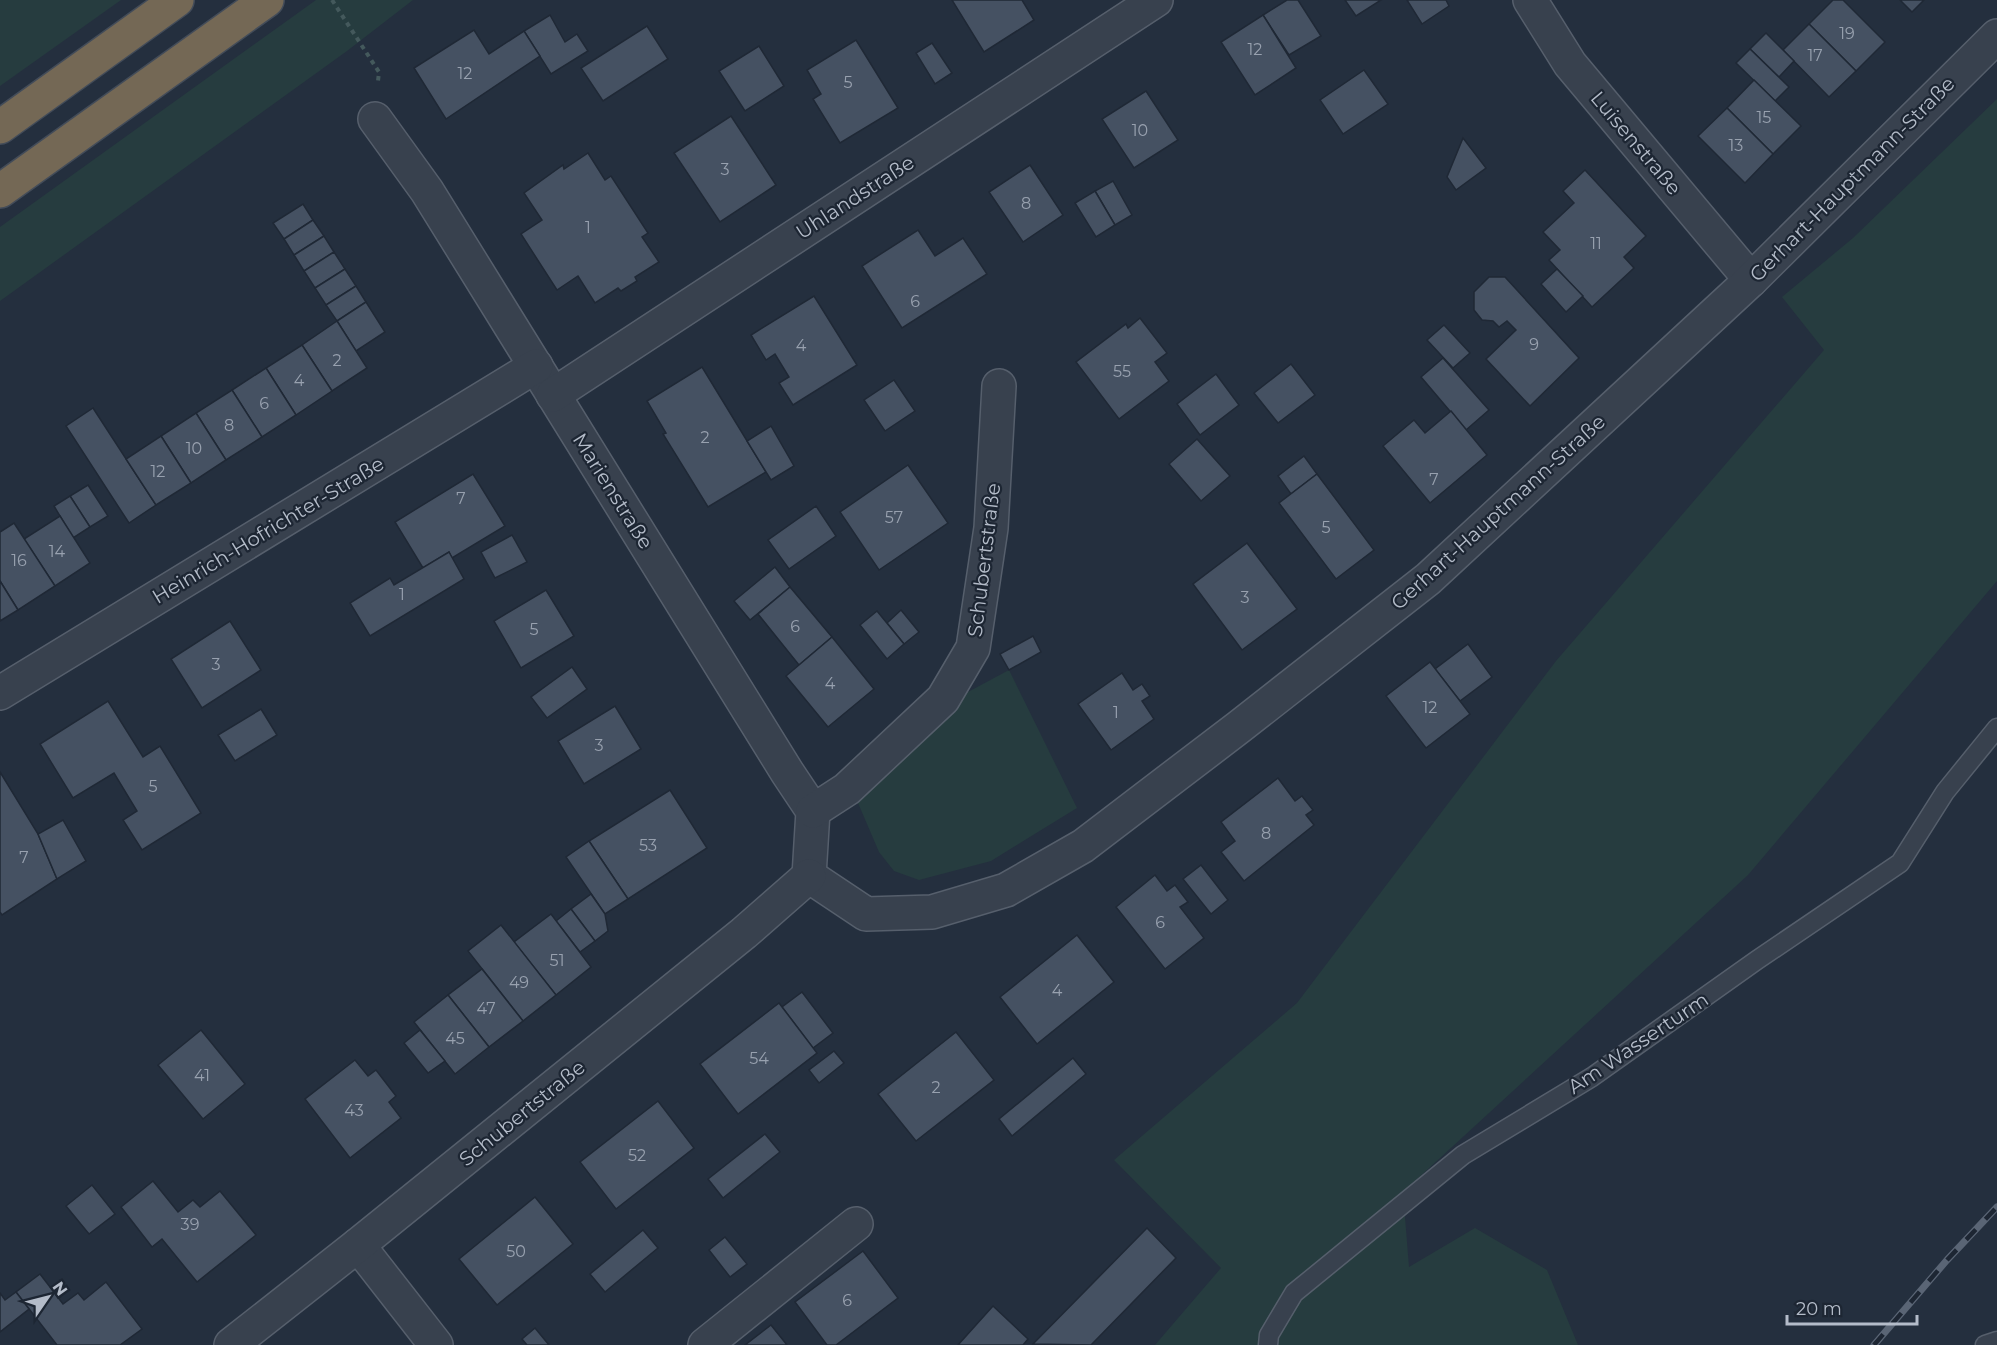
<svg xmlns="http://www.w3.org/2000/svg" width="1997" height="1345" viewBox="0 0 1997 1345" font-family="Montserrat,sans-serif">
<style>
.green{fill:#263c3f}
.building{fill:#455162;stroke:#1f2835;stroke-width:1.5}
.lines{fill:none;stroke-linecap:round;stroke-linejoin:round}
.lane-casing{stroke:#565f6c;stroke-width:21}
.street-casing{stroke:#565f6c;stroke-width:36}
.highway-casing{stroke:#434c59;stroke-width:36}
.path{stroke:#44595c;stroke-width:4;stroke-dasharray:4.5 4.5;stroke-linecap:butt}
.lane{stroke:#38414e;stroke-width:18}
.street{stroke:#38414e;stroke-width:33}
.highway{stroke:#746855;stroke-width:33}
.rail-casing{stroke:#5a6575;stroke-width:7}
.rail{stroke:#1d2633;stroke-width:4.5;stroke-dasharray:14;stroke-linecap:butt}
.labels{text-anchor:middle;stroke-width:4.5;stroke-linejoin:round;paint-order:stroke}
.number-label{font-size:16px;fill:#98a1af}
.street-label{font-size:20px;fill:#b4bcc9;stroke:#1d2633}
</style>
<rect width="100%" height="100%" fill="#242f3e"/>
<g class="green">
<polygon points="0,0 121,0 0,86"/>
<polygon points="316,0 413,0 347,51 0,301 0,227"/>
<polygon points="1997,99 1997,581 1748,875 1403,1192 1409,1267 1475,1228 1547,1270 1578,1345 1155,1345 1221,1268 1114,1160 1297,1003 1556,661 1824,350 1782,297 1853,238"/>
<polygon points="1009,670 1077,808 991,861 919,880 894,871 879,852 858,803 943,720 968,692"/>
</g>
<g class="building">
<polygon points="952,0 1022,0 1034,20 984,52"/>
<polygon points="1287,0 1298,0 1321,36 1289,55 1263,15"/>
<polygon points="1345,0 1381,0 1356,16"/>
<polygon points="1407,0 1446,0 1449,6 1422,24"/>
<polygon points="1833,0 1843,0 1885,42 1856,71 1809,24"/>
<polygon points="1900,0 1924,0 1912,12"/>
<polygon points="550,15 565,42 577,34 588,51 551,74 524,31"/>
<polygon points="1263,15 1296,68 1255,95 1221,42"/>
<polygon points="1809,24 1856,71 1829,97 1783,50"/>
<polygon points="647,26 668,59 603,101 581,68"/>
<polygon points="474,30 489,54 524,31 540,56 446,119 414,68"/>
<polygon points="1766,33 1794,61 1779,77 1750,49"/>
<polygon points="856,40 898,108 840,143 813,99 821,94 807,70"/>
<polygon points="932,43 952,73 935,84 916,53"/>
<polygon points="759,46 784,86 745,111 719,71"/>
<polygon points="1750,49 1789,87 1775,101 1736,63"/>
<polygon points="1364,70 1388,104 1343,134 1320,100"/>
<polygon points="1754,80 1801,126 1773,154 1727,108"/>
<polygon points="1146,91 1178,140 1134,168 1102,119"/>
<polygon points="1727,108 1773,154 1745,183 1698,136"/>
<polygon points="731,116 776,185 720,222 674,153"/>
<polygon points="1463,138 1486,168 1456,190 1447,177"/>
<polygon points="588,153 605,180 611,176 648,233 642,237 659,262 635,277 637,281 621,291 618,288 595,303 578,276 557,290 521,234 542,220 524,193 563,165 564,169"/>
<polygon points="1030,165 1063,215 1023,242 989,192"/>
<polygon points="1585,170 1646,236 1624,257 1634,268 1592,307 1549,260 1560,250 1543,232 1574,203 1563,191"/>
<polygon points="1113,181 1132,215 1115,225 1095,191"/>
<polygon points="1095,191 1115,225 1096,237 1075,203"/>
<polygon points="303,204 313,220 284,239 273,223"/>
<polygon points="313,220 324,236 294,255 284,239"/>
<polygon points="918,230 935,256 963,238 987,274 902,328 862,266"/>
<polygon points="324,236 334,252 304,271 294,255"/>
<polygon points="334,252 345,269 315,288 304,271"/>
<polygon points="345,269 356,286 326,305 315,288"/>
<polygon points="1557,269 1583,296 1566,312 1541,284"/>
<polygon points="1489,277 1505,277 1579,358 1530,406 1486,359 1516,330 1507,321 1499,327 1493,321 1482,320 1474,310 1474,292"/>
<polygon points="356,286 366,302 337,321 326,305"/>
<polygon points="814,296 857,365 793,405 779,383 789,377 775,354 766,360 751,335"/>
<polygon points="366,302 385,332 356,351 337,321"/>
<polygon points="1140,318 1167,353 1155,362 1169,381 1119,419 1076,362 1126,324 1128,328"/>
<polygon points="337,321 367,368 332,391 302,345"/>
<polygon points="1444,325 1470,353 1453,368 1427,340"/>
<polygon points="302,345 332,391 296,415 266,368"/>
<polygon points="1443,358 1489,410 1466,430 1421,377"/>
<polygon points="1291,364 1315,395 1278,423 1254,393"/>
<polygon points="702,367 766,472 708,507 663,434 666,433 647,401"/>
<polygon points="266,368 296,415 262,437 232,390"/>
<polygon points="1216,374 1239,405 1200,435 1177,404"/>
<polygon points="894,380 915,411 885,431 864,400"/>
<polygon points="232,390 262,437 226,460 196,413"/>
<polygon points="93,408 156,505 129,523 66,426"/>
<polygon points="1451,411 1487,455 1430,503 1383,446 1414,420 1425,433"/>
<polygon points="196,413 226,460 191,483 161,436"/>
<polygon points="771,426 794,466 771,480 747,441"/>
<polygon points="161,436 191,483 156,505 126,459"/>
<polygon points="1197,439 1230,476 1201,501 1169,464"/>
<polygon points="1304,456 1317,474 1291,494 1278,476"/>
<polygon points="908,465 948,523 879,570 840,512"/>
<polygon points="473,474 505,526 452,558 449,552 423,568 395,522"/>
<polygon points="1317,474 1374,550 1336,579 1279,503"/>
<polygon points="88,485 108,516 90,527 70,496"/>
<polygon points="70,496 90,527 73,538 54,506"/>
<polygon points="816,506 836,536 789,569 768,540"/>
<polygon points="60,516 90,563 55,586 24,539"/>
<polygon points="14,523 55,586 18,610 0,581 0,532"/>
<polygon points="512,535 527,562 495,578 481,552"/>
<polygon points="1247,543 1297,609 1242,650 1193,584"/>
<polygon points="449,552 464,579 370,636 350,603 390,578 394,585"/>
<polygon points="775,567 790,587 750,620 734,601"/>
<polygon points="0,581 18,610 0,621"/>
<polygon points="790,587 832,637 799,665 758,614"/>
<polygon points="546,590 574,636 521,668 494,621"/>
<polygon points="901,610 919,632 904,644 887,623"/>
<polygon points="877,611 904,644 887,659 860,625"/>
<polygon points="230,621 261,670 202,708 171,659"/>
<polygon points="1033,636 1041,652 1009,670 1000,654"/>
<polygon points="832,637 874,689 828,727 786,676"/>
<polygon points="1468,644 1492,677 1460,701 1435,669"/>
<polygon points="1430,662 1470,714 1426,748 1386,696"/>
<polygon points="572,667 587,689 547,718 531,697"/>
<polygon points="1122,673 1133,690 1142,684 1150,696 1142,701 1154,719 1111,750 1078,704"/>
<polygon points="108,701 143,757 160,746 201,813 142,850 123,820 137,811 114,773 73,798 40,744"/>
<polygon points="615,706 641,749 584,784 558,741"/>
<polygon points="261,709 277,735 235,761 218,735"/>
<polygon points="0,772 38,834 57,879 2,915 0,912"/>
<polygon points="1278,778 1295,801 1302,796 1313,810 1306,815 1314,825 1244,881 1221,852 1235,841 1221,822"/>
<polygon points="670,790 707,848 628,899 589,841"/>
<polygon points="63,820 86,861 57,879 38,834"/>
<polygon points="589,841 628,899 605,914 566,857"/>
<polygon points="1201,865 1228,900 1211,914 1183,879"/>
<polygon points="1155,875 1167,891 1175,885 1188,902 1180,907 1204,938 1165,969 1116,907"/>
<polygon points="591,894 605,914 608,931 595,941 571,909"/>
<polygon points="571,909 595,941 580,952 556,921"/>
<polygon points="551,914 591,967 556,995 514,942"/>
<polygon points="501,925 556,995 523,1021 468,951"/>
<polygon points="1077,935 1114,982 1037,1044 1000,997"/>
<polygon points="482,969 523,1021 489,1047 448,995"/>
<polygon points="802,992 833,1033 813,1048 782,1007"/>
<polygon points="448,995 489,1047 455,1074 414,1022"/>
<polygon points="779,1003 817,1053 738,1114 700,1064"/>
<polygon points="201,1030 245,1084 203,1119 158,1065"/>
<polygon points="420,1030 445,1061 428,1073 404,1043"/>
<polygon points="956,1032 994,1080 916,1141 878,1094"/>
<polygon points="834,1051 844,1063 819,1083 809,1070"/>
<polygon points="1073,1058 1086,1074 1012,1136 999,1119"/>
<polygon points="355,1060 368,1076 376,1070 396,1096 389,1102 401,1118 350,1158 305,1099"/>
<polygon points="658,1101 694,1148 616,1209 580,1162"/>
<polygon points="765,1134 780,1152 723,1198 708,1179"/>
<polygon points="153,1181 178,1212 193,1200 200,1207 220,1191 256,1235 197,1282 162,1239 152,1247 121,1207"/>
<polygon points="92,1185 115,1214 89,1234 66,1206"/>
<polygon points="535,1197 573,1244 497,1305 459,1259"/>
<polygon points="1147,1228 1176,1258 1091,1345 1033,1344"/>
<polygon points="643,1230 658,1248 605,1292 590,1274"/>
<polygon points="725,1237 747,1264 730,1277 709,1250"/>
<polygon points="863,1251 898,1298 836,1345 827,1345 795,1302"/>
<polygon points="40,1274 63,1304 78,1293 84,1300 106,1282 142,1329 120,1345 57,1345 16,1292"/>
<polygon points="16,1292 29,1309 0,1332 0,1293 5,1300"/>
<polygon points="993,1306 1028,1339 1023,1345 958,1345"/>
<polygon points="771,1325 787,1345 745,1345"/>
<polygon points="535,1328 549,1345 527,1345 522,1339"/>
</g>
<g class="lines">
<defs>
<g id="lane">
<polyline points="1268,1345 1269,1335 1294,1293 1463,1155 1592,1077 1757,960 1900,863 1945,792 1997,728"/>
<polyline points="1985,1345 1997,1341"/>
</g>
<g id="street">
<polyline points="1530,0 1570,64 1751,280"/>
<polyline points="375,119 427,191 787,772 813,811 809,876"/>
<polyline points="553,395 1156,0"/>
<polyline points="0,693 536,366"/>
<polyline points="813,811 847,789 943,699 973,648 991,528 999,386"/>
<polyline points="809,876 866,914 932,912 1006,890 1083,846 1239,727 1428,579 1751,280 1997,36"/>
<polyline points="358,1245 436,1345"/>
<polyline points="231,1345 358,1245 744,933 809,876"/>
<polyline points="705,1345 856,1224"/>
</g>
<g id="highway">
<polyline points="0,127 177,0"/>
<polyline points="0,191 267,0"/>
</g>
</defs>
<use href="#lane" class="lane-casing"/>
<use href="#street" class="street-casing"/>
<use href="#highway" class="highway-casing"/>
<polyline class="path" points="332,0 379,72 378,81"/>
<use href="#lane" class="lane"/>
<use href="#street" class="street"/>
<use href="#highway" class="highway"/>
<defs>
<polyline id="rail" points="1874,1345 1947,1260 1997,1207"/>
</defs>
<use href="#rail" class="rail-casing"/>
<use href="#rail" class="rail"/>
</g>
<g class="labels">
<g class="number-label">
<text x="1847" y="39">19</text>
<text x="1255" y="55">12</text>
<text x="1815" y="61">17</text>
<text x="465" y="79">12</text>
<text x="848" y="88">5</text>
<text x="1764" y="123">15</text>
<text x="1140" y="136">10</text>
<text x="1736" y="151">13</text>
<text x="725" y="175">3</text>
<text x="1026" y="209">8</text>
<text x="588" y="233">1</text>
<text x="1596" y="249">11</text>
<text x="915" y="307">6</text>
<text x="1534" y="350">9</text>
<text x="801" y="351">4</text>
<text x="337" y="366">2</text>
<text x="1122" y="377">55</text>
<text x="299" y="386">4</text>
<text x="264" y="409">6</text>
<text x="229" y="431">8</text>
<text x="705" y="443">2</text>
<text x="194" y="454">10</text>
<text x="158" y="477">12</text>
<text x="1434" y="485">7</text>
<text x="461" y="504">7</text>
<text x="894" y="523">57</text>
<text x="1326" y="533">5</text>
<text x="57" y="557">14</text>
<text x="19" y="566">16</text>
<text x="402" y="600">1</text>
<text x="1245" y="603">3</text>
<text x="795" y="632">6</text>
<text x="534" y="635">5</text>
<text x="216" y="670">3</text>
<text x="830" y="689">4</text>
<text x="1430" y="713">12</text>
<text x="1116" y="718">1</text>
<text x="599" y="751">3</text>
<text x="153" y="792">5</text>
<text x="1266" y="839">8</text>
<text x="648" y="851">53</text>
<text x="24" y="863">7</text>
<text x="1160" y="928">6</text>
<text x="557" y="966">51</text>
<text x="519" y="988">49</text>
<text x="1057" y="996">4</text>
<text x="486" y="1014">47</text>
<text x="455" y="1044">45</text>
<text x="759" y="1064">54</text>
<text x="202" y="1081">41</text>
<text x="936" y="1093">2</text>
<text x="354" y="1116">43</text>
<text x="637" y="1161">52</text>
<text x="190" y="1230">39</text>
<text x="516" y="1257">50</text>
<text x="847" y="1306">6</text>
</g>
<g class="street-label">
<text transform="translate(1636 143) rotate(50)" y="7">Luisenstraße</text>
<text transform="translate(1852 179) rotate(-45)" y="7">Gerhart-Hauptmann-Straße</text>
<text transform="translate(855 197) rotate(-33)" y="7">Uhlandstraße</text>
<text transform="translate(613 491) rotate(58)" y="7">Marienstraße</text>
<text transform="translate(1498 512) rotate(-42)" y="7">Gerhart-Hauptmann-Straße</text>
<text transform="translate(268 530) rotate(-31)" y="7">Heinrich-Hofrichter-Straße</text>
<text transform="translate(984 560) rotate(-83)" y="7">Schubertstraße</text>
<text transform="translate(1638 1043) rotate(-34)" y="7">Am Wasserturm</text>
<text transform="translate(522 1113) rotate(-39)" y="7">Schubertstraße</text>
</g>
</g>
<g transform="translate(48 1297) rotate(55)" stroke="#1d2633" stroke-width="4.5" paint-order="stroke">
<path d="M0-4.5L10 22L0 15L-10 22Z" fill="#b4bcc9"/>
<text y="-9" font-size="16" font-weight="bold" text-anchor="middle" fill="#b4bcc9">N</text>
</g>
<path d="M1787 1315v9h130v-9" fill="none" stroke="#b4bcc9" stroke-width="3"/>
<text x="1796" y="1315" font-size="18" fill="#b4bcc9" stroke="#1d2633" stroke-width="4.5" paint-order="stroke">20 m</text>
</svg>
